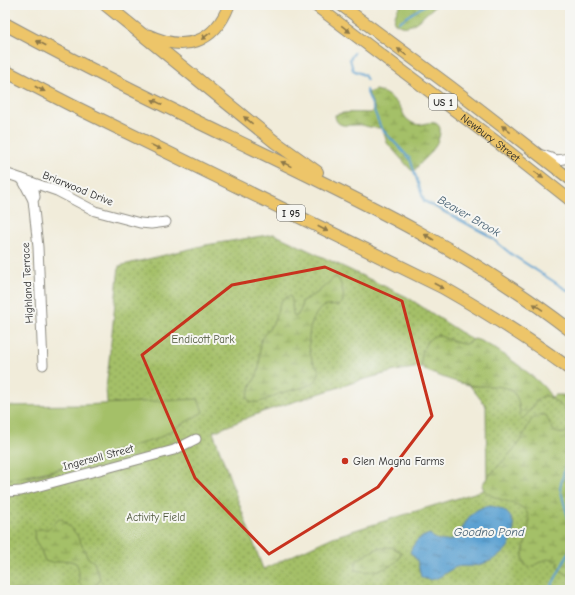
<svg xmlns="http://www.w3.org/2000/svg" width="575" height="595" viewBox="0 0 575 595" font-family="'Comic Neue',sans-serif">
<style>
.grass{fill:url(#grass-dots);stroke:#687649;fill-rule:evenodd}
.wetland{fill:url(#wetland-marsh);stroke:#687649}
.garden{fill:#a4c067;stroke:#687649}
.water{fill:url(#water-ripples);stroke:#44667e}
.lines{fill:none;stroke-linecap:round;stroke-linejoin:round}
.stream{stroke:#5ca1d1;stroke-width:2}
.minor-casing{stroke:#8e8c82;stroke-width:11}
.major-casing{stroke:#8e8c82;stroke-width:13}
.highway-casing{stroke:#8e8c82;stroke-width:14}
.minor{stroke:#fff;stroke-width:9}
.major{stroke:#edc569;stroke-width:11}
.highway{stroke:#edc569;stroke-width:12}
.oneway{fill:#8c784a}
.marked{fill:none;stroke:#c8321e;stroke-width:3;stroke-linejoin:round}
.poi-dot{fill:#c8321e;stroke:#f6f6f2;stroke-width:1.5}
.labels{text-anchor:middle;stroke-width:4;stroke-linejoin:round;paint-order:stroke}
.shield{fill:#f6f6f2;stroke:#686867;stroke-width:1}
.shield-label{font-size:10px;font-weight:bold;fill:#2b2b2b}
.street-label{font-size:11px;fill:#2b2b2b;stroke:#f6f6f2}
.park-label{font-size:11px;fill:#4f583d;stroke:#f6f6f2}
.poi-label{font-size:11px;fill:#2b2b2b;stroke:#f6f6f2;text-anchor:start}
.water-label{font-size:12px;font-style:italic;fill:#3f5a6d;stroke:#f6f6f2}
</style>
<defs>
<pattern id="grass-dots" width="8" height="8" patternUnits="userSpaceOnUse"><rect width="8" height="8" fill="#a4c067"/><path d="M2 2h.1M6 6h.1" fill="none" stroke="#869c55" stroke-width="1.8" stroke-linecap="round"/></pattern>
<pattern id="wetland-marsh" width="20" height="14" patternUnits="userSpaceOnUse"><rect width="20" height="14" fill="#a4c067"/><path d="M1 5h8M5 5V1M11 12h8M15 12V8" fill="none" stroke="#869c55"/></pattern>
<pattern id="water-ripples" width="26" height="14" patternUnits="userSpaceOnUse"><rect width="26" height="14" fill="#5ca1d1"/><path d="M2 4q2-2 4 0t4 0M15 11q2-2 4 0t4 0" fill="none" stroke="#4c83aa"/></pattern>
</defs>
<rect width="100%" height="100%" fill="#f6f6f2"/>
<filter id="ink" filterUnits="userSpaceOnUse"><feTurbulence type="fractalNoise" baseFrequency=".025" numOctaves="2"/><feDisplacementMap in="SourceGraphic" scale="8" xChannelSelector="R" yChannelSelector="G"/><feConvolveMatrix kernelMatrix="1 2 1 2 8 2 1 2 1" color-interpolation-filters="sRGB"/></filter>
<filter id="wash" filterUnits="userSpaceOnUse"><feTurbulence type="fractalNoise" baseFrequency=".012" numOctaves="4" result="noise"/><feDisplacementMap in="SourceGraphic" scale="16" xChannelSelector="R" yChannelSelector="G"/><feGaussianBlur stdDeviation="0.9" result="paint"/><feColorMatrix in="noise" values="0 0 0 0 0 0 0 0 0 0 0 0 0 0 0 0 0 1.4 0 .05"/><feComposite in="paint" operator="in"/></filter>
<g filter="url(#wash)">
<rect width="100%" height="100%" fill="#f1ecda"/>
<path class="grass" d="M274 234 407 297 520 371 570 412V590H5V479C40 478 78 464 111 451L106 389 119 266 206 245ZM434 365 455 367 486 406 487 489 333 537 263 569 213 432 262 412 358 381 395 371Z"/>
<g class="wetland">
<path d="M401 5H437C424 13 410 36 394 22 395 15 396 10 401 5Z"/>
<path d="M375 90C384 91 395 100 400 107 403 111 403 115 406 118 419 131 426 120 435 123 445 126 438 142 434 148 429 157 420 162 414 171L411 170 387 143 383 129C378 127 374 128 370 127 367 127 364 125 361 125 351 124 336 130 335 115 347 111 359 113 371 113L374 107 368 93Z"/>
<path d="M336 276C340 280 342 286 343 292 346 314 330 301 321 308 317 311 314 318 312 323 307 335 308 350 313 362 315 366 319 368 319 372 319 377 316 381 313 383 305 388 291 390 281 393 273 396 259 405 250 402L247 397C249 388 255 380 258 372 261 362 259 354 260 344 261 336 269 330 273 323 276 318 279 304 282 300 284 298 287 297 290 296 294 301 291 310 294 316H297L301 309 302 301 317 293Z"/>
<path d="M437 335C443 337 461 345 465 344 468 343 472 341 474 339 489 341 531 374 542 385 546 389 549 394 552 398L554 395H562L570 397V418C565 407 563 408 555 401 538 385 534 411 522 419L520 417C520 409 519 397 512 391 506 385 485 386 476 386 459 384 441 377 425 370L421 365C421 353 424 339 437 335Z"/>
<path d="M539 415H546C552 428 553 438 570 431V574L568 575 559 569 558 562C547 554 538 565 528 568 513 557 537 528 526 511 519 501 484 500 482 485L486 479C499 465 515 451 524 434 528 427 530 417 539 415Z"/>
<path d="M59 519H62L77 535 88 558 94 562 100 579C94 588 97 590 85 590 74 580 83 575 76 563 62 556 55 566 45 561 43 557 42 552 40 548 36 542 31 536 37 529H48Z"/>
<path d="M391 547 401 552 399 559C386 571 372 573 355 570L357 560 376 549Z"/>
</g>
<polygon class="garden" points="198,399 203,412 157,439 111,452 73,466 18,478 5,479 5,406 83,405"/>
<path class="water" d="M490 506C500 507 508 511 512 520 515 527 514 533 512 540 506 555 488 564 472 566 466 567 460 565 454 568 443 573 435 585 421 577L417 560 410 552C414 542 419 537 430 534 434 539 438 540 444 541 461 541 461 526 470 516 476 509 482 507 490 506Z"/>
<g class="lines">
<g class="stream">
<polyline points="399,22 425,5"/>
<polyline points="354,53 350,59 353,70 364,75 367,80"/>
<polyline points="366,90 381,128 410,159 424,201 488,235 511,254 570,292"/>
<polyline points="570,447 560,488 570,525"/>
<polyline points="551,590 551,587 570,550"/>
</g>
</g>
</g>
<g filter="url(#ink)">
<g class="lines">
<defs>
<g id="minor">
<polyline points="542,155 557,160 570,158"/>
<polyline points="5,173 57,191 95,211 140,223 151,224 166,222"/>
<polyline points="22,179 33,200"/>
<polyline points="33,183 35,197 33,200 38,247 43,365"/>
<polyline points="5,492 21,491 174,450 196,439"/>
</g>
<g id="major">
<path id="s1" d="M315 5 498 143 570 200"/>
<polyline points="341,5 451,87 570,179"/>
<path d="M148 35C184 52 214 44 229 5"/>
</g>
<g id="highway">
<polyline points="106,5 275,142 317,172"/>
<path d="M5 24C80 65 156 102 233 139 349 195 467 250 570 330"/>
<path d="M5 71 71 105 442 287C486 312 529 339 570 369"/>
</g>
</defs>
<use href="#minor" class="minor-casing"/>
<use href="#major" class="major-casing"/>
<use href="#highway" class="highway-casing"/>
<use href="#minor" class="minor"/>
<use href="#major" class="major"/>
<use href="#highway" class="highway"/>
</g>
<defs><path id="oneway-solid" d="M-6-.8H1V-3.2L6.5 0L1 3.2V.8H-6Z"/></defs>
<g class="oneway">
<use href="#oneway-solid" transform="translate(346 29) rotate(37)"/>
<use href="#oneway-solid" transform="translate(206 36) rotate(143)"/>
<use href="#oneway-solid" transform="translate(41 43) rotate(-153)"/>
<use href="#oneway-solid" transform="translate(402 52) rotate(-143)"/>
<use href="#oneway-solid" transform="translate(40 89) rotate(28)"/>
<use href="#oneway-solid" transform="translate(157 102) rotate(-154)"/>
<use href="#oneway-solid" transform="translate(248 120) rotate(-141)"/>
<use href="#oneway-solid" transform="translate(506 129) rotate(-142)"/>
<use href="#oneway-solid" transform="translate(156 147) rotate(26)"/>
<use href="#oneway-solid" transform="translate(286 164) rotate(-154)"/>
<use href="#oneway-solid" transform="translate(539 175) rotate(38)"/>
<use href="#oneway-solid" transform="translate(323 229) rotate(27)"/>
<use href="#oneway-solid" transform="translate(429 237) rotate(-149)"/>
<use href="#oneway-solid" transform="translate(439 286) rotate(28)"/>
<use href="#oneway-solid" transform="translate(538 307) rotate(-146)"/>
</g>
</g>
<path class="marked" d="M325 267 402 301 432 416 378 487 269 554 195 478 142 355 232 285Z"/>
<circle class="poi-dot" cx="345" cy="461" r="4"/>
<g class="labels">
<g class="shield">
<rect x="429" y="94" width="28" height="16" rx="3"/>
<rect x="277" y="205" width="28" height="16" rx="3"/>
</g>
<g class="shield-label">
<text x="443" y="106">US 1</text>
<text x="291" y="217">I 95</text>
</g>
<g class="street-label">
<text dy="4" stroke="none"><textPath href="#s1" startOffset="220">Newbury Street</textPath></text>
<text transform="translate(78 188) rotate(22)" y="4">Briarwood Drive</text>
<text transform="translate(27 283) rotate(-93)" y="4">Highland Terrace</text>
<text transform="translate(98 457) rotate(-15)" y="4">Ingersoll Street</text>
</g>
<g class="park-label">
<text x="203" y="343">Endicott Park</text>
<text x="156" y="521">Activity Field</text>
</g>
<g class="poi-label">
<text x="353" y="465">Glen Magna Farms</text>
</g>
<g class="water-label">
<text transform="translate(469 216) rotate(30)" y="4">Beaver Brook</text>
<text x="489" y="536">Goodno Pond</text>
</g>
</g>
<rect width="575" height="595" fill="none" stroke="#f6f6f2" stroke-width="20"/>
</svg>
